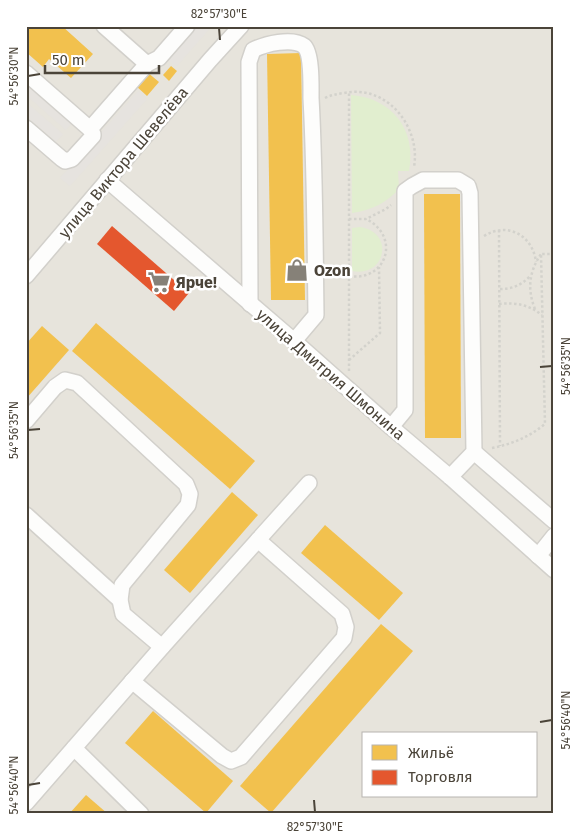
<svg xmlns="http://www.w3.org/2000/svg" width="580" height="840" viewBox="0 0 580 840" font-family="'Fira Sans',sans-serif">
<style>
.residential{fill:#e7e4dc;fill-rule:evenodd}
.green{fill:#e1eecf}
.parking{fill:#e6e3df}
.homes{fill:#f2c14e}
.shops{fill:#e4572e}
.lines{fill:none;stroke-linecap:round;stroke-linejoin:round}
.minor-casing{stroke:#d2d0cb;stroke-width:18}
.path{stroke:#d3d2cc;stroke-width:2.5;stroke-dasharray:2.5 2.5;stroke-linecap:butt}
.minor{stroke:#fdfdfc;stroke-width:15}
.ticks{fill:none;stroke:#4b4439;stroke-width:2}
.labels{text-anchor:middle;stroke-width:5;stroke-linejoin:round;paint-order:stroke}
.street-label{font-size:16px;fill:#4b4439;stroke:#fff}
.poi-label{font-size:16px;font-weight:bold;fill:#4b4439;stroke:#fff;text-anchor:start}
.neatline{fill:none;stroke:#4b4439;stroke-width:2}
.ticks-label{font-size:12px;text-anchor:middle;fill:#4b4439}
</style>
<rect width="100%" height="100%" fill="#f4f2ee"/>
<path class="residential" d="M26 26H554V814H26ZM364 734H536V796H364Z"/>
<g class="green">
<path d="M351 95C392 98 417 130 409 171H398L399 189C386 203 372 210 352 213Z"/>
<path d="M360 227C395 232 386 278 352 271V228Z"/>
</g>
<g class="parking">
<polygon points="195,26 212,26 176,67 167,58"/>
<polygon points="26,81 73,122 66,130 26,95"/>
<polygon points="138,91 147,99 70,186 60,178"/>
<polygon points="26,102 63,134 56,142 26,116"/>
</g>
<g class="homes">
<polygon points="26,26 62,26 93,54 71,78 49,59 43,67 26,52"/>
<polygon points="301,53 305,300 271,300 267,54"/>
<polygon points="171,66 177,71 169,81 163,75"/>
<polygon points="147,72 159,82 147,96 135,85"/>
<polygon points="424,194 460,194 461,438 425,438"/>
<polygon points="96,323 255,461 230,489 72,351"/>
<polygon points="42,326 69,350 26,399 26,344"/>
<polygon points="232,492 258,515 190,593 164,570"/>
<polygon points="325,525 403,593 379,620 301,553"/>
<polygon points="381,624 413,651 271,813 240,786"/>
<polygon points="153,711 233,781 206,813 125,743"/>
<polygon points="86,795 108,814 69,814"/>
</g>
<polygon class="shops" points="112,226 189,293 174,311 97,244"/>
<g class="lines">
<defs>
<g id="minor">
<polyline points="104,26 147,64"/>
<polyline points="26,73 90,129"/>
<polyline points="26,128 62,159 65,161 72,159 93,136 93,134 90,129 147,64 159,58 187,26"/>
<polyline points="107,180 294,341 391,427 450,477 554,570"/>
<polyline points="26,276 210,60 241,26"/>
<path d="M250 304 249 62 253 50C265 44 292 37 304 46 312 53 311 87 311 98 315 170 315 243 316 315L294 341"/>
<polyline points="26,421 55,387 65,380 77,383 186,484 190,494 188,505 122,585 120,600 123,614 162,647"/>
<polyline points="391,427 405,410 405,191 412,186 423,180 458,180 468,186 470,193 474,452 450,477"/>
<polyline points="474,452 554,521"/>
<polyline points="26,515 120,600"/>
<polyline points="538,556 554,536"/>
<polyline points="132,681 222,756 231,761 241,757 344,638 346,627 342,614 258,540"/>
<polyline points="74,748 141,814"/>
<polyline points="26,803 162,647 309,483"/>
</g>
</defs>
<use href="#minor" class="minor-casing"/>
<g class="path">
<path d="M325 98C331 95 337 94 344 93 387 84 421 127 414 167"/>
<polyline points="349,219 366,219 386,209 391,205"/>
<polyline points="499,230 500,446"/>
<path d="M484 236C508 221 533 236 536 262"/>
<path d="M349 276C387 282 401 236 366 219"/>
<path d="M500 289C512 289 522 285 530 276"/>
<path d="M499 304C516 302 529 305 542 315"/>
<path d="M535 309C527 289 529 272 541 254"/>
<polyline points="349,360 380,333 379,267"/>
<polyline points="349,371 349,92"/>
<path d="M492 448C512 444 529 437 545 424L541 254H554"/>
</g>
<use href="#minor" class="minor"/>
</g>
<path class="ticks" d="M219 28 220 40M28 76 40 74M540 367 552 366M28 430 40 429M540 722 552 720M28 785 40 783M314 800 315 812"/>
<defs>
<symbol id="shop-bare" viewBox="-9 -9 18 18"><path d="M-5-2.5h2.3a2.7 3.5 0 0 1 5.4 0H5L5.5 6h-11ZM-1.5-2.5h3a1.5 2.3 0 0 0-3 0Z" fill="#868178" stroke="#fff" stroke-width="2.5" paint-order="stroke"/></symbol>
<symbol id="supermarket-bare" viewBox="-9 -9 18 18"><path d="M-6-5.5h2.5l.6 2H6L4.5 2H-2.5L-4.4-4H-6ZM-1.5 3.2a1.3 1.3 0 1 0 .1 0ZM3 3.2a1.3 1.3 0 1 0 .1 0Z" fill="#868178" stroke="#fff" stroke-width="2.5" paint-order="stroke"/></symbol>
</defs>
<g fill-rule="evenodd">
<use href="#shop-bare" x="281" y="254" width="32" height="32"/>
<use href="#supermarket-bare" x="143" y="266" width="32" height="32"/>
</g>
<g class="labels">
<g class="street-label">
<text transform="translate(123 162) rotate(-50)" y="6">улица Виктора Шевелёва</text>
<text transform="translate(331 374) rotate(41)" y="6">улица Дмитрия Шмонина</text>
</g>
<g class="poi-label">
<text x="314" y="276">Ozon</text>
<text x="176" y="288">Ярче!</text>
</g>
</g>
<rect width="580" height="840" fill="none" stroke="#ffffff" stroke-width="55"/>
<rect x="362" y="732" width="175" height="65" fill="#ffffff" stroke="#b7b4b0"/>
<rect x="372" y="745" width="25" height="15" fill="#f2c14e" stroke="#b7b4b0"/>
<text x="408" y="758" font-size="15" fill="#4b4439">Жильё</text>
<rect x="372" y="770" width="25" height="15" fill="#e4572e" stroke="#b7b4b0"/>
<text x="408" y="782" font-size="15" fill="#4b4439">Торговля</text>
<path d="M45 65v8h114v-8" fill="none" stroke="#4b4439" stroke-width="2.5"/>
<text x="52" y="65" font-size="15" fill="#4b4439" stroke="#ffffff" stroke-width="4" paint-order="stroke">50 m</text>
<rect x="28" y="28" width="524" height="784" class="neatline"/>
<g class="ticks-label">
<text x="219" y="18">82°57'30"E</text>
<text transform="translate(14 76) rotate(-90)" y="4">54°56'30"N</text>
<text transform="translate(566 366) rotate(-90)" y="4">54°56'35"N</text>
<text transform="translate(14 430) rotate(-90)" y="4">54°56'35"N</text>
<text transform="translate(566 720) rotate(-90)" y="4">54°56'40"N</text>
<text transform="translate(14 785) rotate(-90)" y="4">54°56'40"N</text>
<text x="315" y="831">82°57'30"E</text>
</g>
</svg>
